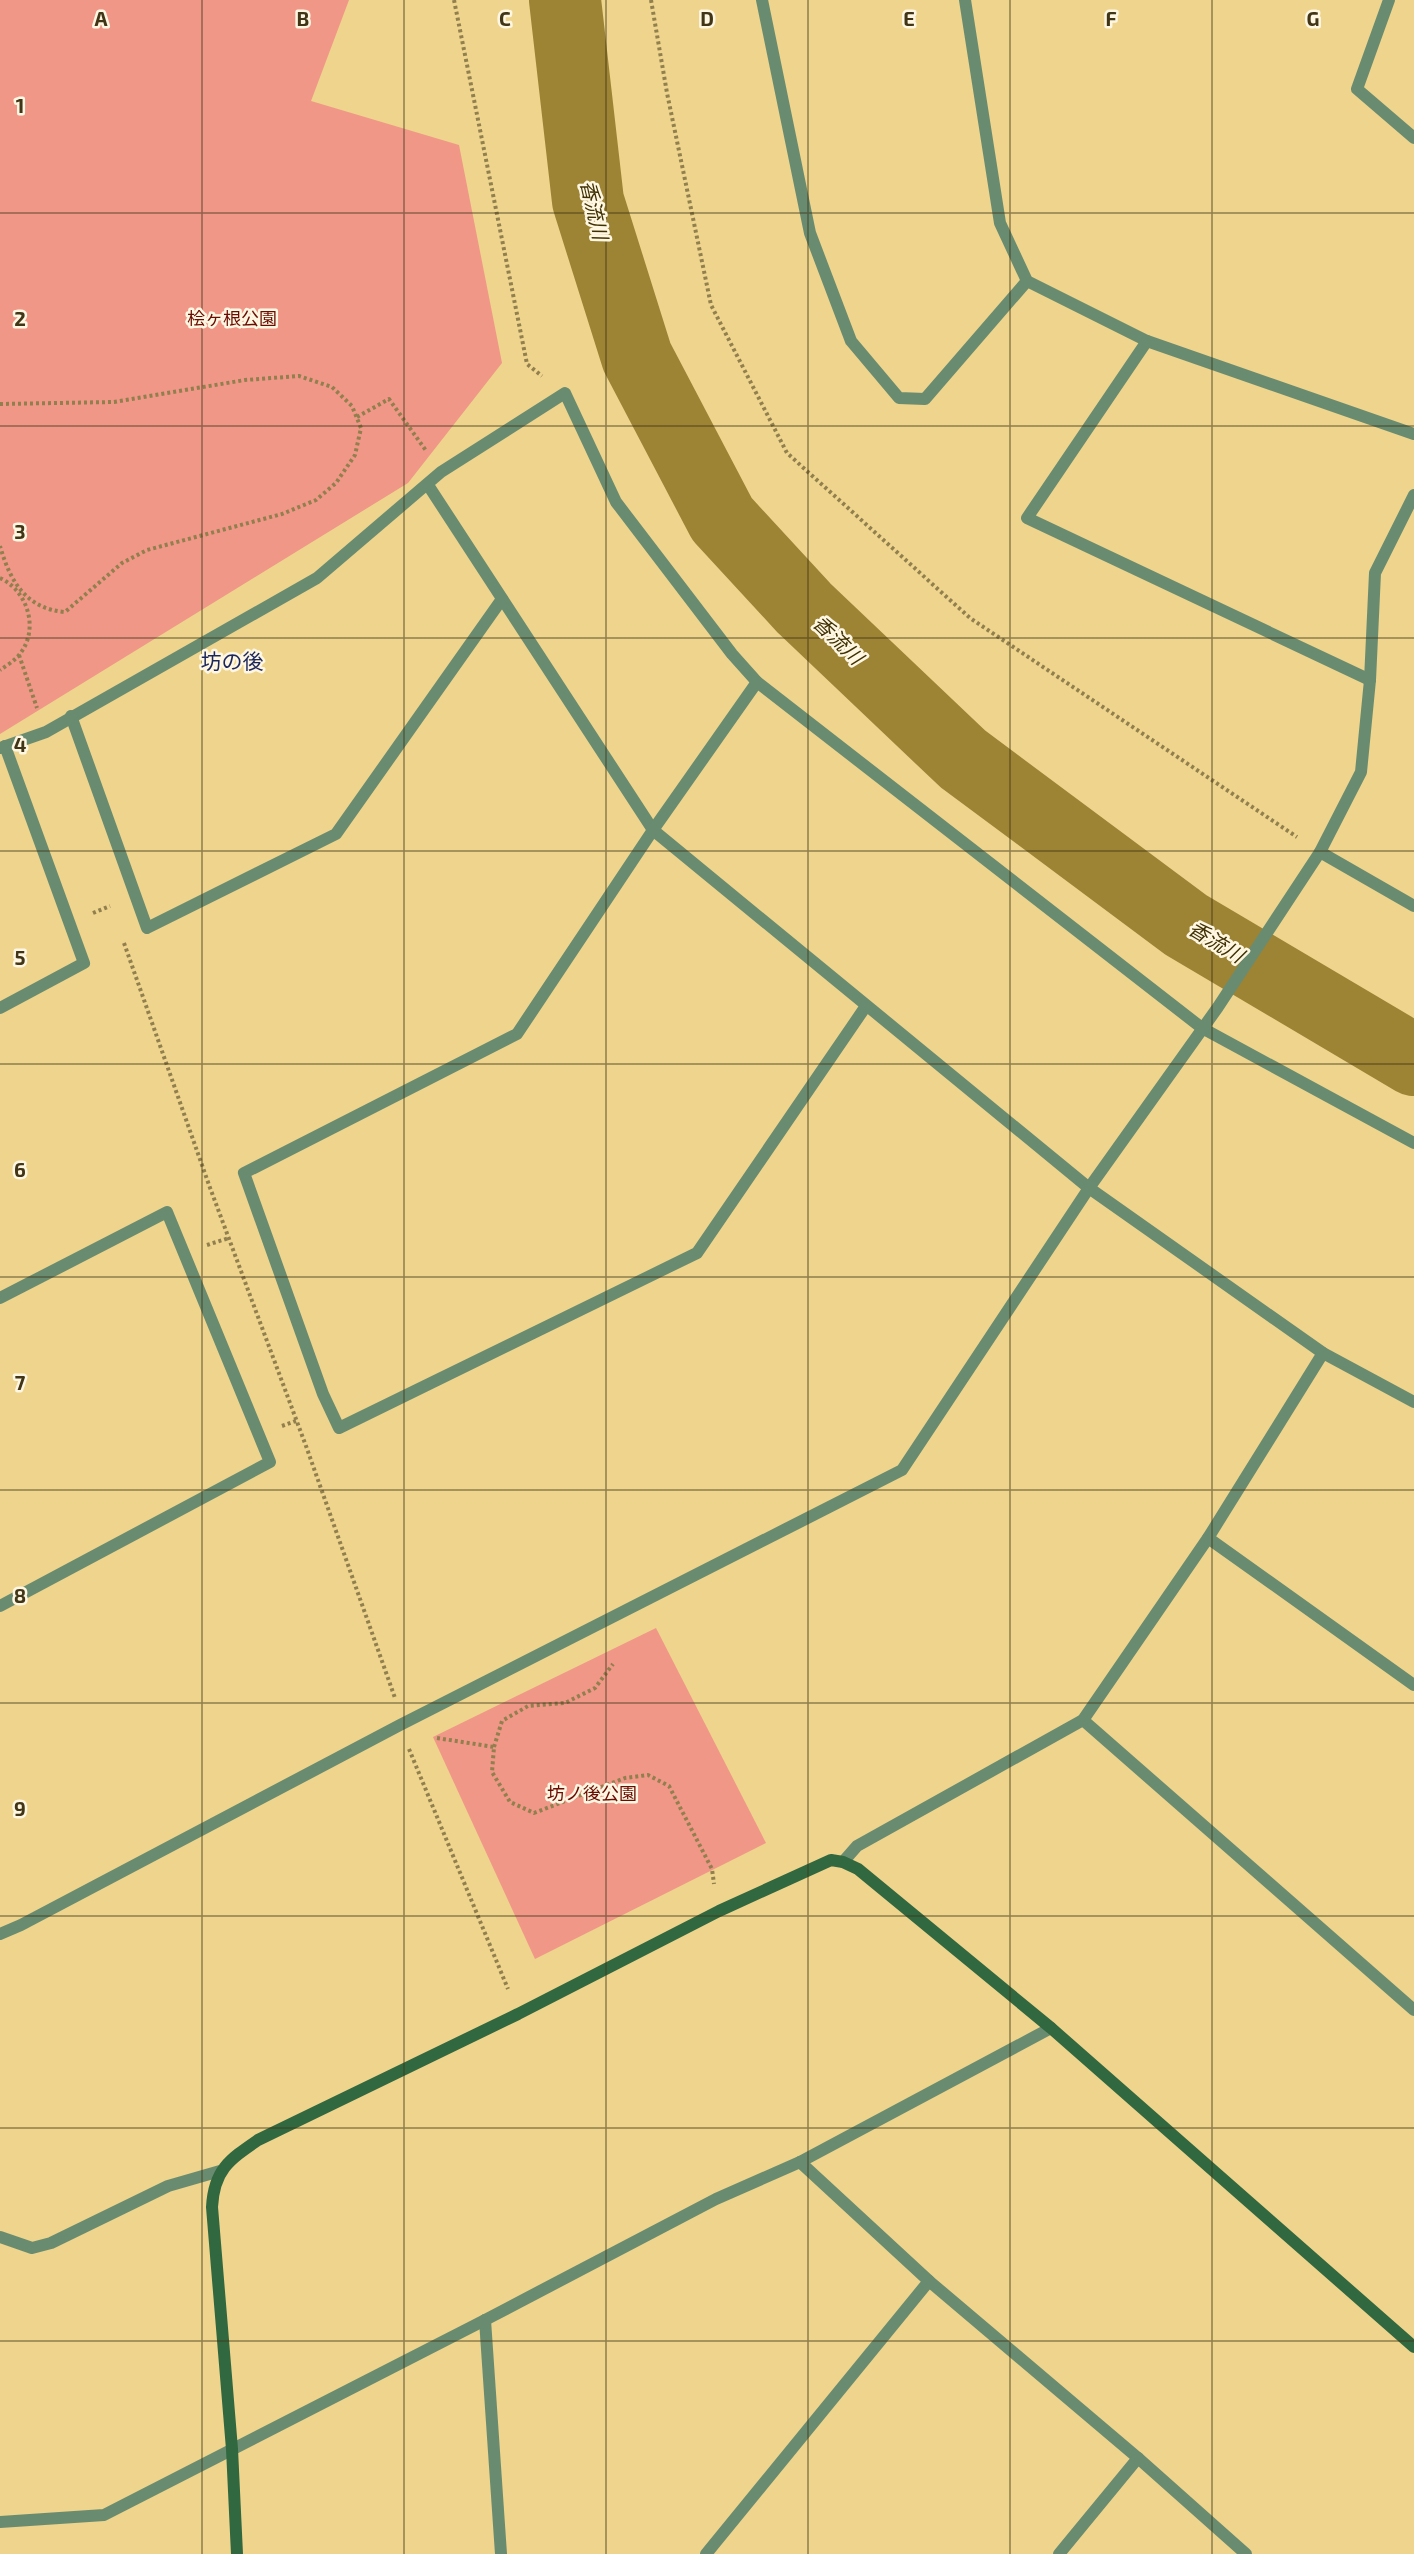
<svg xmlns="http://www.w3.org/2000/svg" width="1414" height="2554" viewBox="0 0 1414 2554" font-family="'Exo 2','Noto Sans JP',sans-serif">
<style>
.green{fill:#f09788}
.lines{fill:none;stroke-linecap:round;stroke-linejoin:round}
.river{stroke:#9d8334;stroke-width:72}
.path{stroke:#917f4e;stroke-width:4;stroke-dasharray:3 3;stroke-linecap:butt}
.street{stroke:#698c70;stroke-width:12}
.secondary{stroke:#316840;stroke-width:12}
.grid{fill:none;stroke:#403517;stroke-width:1.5;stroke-opacity:0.55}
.labels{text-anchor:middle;stroke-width:5;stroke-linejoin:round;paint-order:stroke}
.park-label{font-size:18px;fill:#690c03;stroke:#fff7e2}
.water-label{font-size:20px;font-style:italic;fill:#3f3103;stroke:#fff7e2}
.quarter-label{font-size:21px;fill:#1b265d;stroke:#fff7e2}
.grid-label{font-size:20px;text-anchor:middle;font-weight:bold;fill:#403517;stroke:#fff7e2;stroke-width:5;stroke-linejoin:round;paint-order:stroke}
</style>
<rect width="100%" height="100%" fill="#eed48c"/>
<g class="green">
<polygon points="0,0 349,0 311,101 459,145 502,363 408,483 0,734"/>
<polygon points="656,1628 766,1843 535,1959 433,1737"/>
</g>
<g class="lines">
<polyline class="river" points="565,0 588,201 637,357 722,519 804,608 963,759 1186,925 1414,1060"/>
<g class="path">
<polyline points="454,0 527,364 542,376"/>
<polyline points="651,0 667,93 711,305 787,453 970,618 1297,837"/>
<path d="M0 404 114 402 245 380 299 376 332 387 352 406 361 428 355 455 336 483 316 500 282 514 147 550 122 563 65 612C26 609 10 581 0 546"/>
<polyline points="357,417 389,399 427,452"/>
<path d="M0 578C28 591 40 630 19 655 14 661 6 666 0 670"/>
<polyline points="19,655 37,708"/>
<polyline points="93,913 110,906"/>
<polyline points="124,943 209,1185 306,1446 395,1698"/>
<polyline points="207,1245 229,1238"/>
<polyline points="282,1426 296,1421"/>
<polyline points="437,1738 494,1747 492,1772 510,1802 534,1813 625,1778 648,1775 669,1786 712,1869 714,1884"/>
<polyline points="494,1747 502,1721 528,1706 565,1703 595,1688 613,1664"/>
<polyline points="409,1749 508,1989"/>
</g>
<g class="street">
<polyline points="762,0 810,233 851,341 899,398 925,399 1027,281"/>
<polyline points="965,0 1000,223 1027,281 1147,341"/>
<polyline points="1389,0 1357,89 1414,138"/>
<polyline points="428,485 653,830 1089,1188 1323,1353 1414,1402"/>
<polyline points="1370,680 1027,518 1147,341 1414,434"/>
<polyline points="757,682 653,830 517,1034 244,1173 323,1394 339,1428 697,1253 866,1006"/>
<polyline points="71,716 147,928 336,834 502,599"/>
<polyline points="0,748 46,732 317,578 441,472 565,393 616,502 732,654 757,682 1202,1028 1414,1143"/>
<polyline points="1320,852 1414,906"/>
<polyline points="0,1008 84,963 5,746"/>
<polyline points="0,1298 167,1212 270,1462 0,1606"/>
<polyline points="1208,1538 1414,1685"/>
<polyline points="1083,1720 1414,2010"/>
<polyline points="843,1862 857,1846 1083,1720 1208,1538 1323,1353"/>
<polyline points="0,1934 21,1925 400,1725 902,1470 1089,1188 1218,1007 1320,852 1361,772 1370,680 1375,573 1414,495"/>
<polyline points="800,2162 929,2281 1138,2458 1246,2554"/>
<polyline points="0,2237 32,2248 51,2243 168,2186 220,2171"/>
<polyline points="485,2320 501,2554"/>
<polyline points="0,2522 104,2515 485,2320 716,2199 800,2162 1051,2028"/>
<polyline points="706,2554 929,2281"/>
<polyline points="1059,2554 1138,2458"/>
</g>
<path class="secondary" d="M237 2554 232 2449 212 2207C214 2170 229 2160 258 2140L518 2014 719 1911 831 1860 843 1862 858 1869 1051 2028 1414 2347"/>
</g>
<path class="grid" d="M202 0V2554M404 0V2554M606 0V2554M808 0V2554M1010 0V2554M1212 0V2554M0 213H1414M0 426H1414M0 638H1414M0 851H1414M0 1064H1414M0 1277H1414M0 1490H1414M0 1703H1414M0 1916H1414M0 2128H1414M0 2341H1414"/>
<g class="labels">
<g class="park-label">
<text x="232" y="325">桧ヶ根公園</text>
<text x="592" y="1800">坊ノ後公園</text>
</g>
<g class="water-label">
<text transform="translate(594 210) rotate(77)" y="7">香流川</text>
<text transform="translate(838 640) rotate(44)" y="7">香流川</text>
<text transform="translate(1216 942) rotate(31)" y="7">香流川</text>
</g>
<g class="quarter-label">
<text x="232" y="669">坊の後</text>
</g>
</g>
<g class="grid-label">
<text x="101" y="26">A</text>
<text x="303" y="26">B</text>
<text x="505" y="26">C</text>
<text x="707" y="26">D</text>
<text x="909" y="26">E</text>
<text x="1111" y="26">F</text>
<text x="1313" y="26">G</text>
<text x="20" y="113">1</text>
<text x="20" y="326">2</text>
<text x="20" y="539">3</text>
<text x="20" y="752">4</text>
<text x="20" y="965">5</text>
<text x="20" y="1177">6</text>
<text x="20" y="1390">7</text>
<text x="20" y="1603">8</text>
<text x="20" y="1816">9</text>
</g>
</svg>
